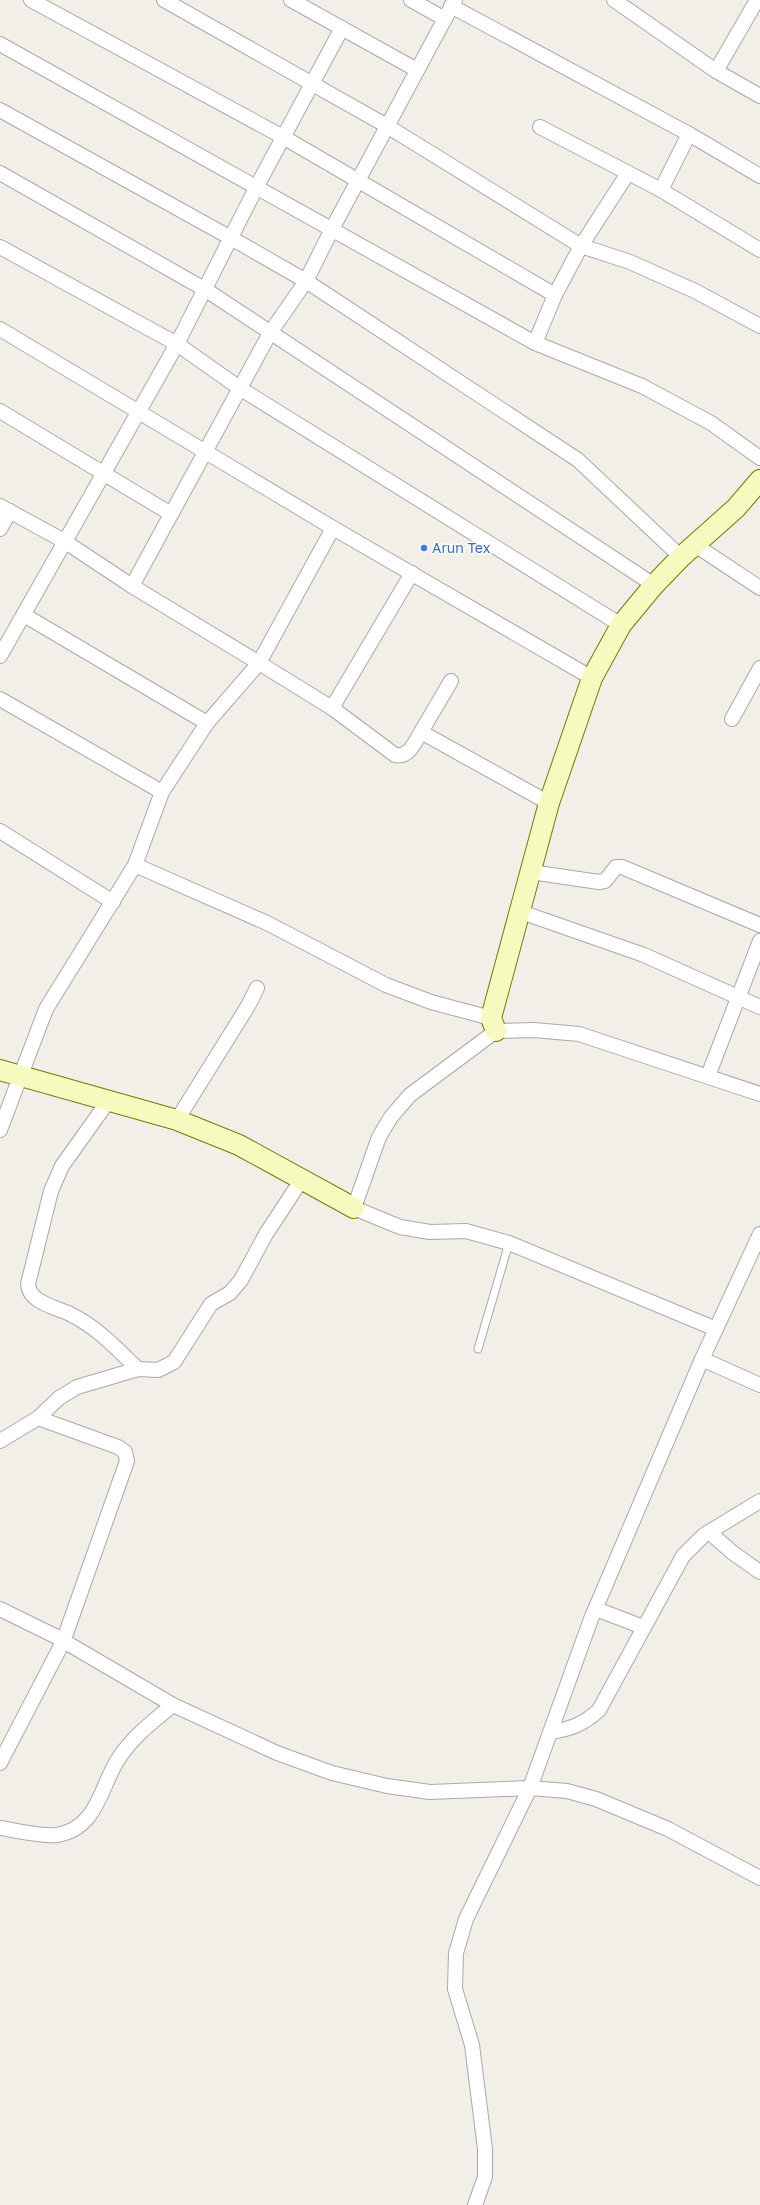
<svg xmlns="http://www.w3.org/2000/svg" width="760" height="2205" viewBox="0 0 760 2205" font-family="'Golos Text',sans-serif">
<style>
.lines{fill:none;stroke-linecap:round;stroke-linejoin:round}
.lane-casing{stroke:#a9a9a9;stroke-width:9}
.street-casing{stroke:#a9a9a9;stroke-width:16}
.secondary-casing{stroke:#707d05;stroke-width:22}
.lane{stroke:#fff;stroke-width:7}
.street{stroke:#fff;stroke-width:14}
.secondary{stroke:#f7fabf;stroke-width:20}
.shop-dot{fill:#3f7fe0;stroke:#fff;stroke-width:1.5}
.labels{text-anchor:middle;stroke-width:3;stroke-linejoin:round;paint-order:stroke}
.shop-label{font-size:14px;fill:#366cbe;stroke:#fff;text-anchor:start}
</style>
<rect width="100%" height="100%" fill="#f2efe9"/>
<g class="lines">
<defs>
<polyline id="lane" points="478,1349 509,1243"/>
<g id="street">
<polyline points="31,0 283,137 555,295"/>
<polyline points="164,0 387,126 581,246 630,262 695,291 760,326"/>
<polyline points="291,0 417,70"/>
<polyline points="411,0 445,19"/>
<polyline points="614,0 716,71 760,96"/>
<polyline points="451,6 689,134 760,176"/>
<polyline points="0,44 535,343 642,386 711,423 760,458"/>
<polyline points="716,71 757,0"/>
<polyline points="0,110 231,238 306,281 578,460 681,557"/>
<polyline points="540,127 661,190"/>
<polyline points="689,134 661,190 760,250"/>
<polyline points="0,173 206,290 654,585"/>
<polyline points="0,247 177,344 241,389 621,625"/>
<polyline points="0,329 333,528 592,678"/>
<polyline points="535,343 555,295 581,246 628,173"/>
<polyline points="0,411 171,514"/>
<polyline points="0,506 64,541 132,586 270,333 306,281 332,229 455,0"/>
<path d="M333 528 259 663 332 708 395 755C409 758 415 742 421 732L549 803"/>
<polyline points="0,529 10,511"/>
<polyline points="695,545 760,588"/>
<polyline points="24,615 207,723"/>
<polyline points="0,656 177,344 257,186 342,28"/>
<polyline points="0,699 162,792 207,723 259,663 132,586"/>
<polyline points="332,708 412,573"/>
<polyline points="732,719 760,668"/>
<polyline points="421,732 451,681"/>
<polyline points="0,831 113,902"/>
<polyline points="135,865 267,923 386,985 431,1002 491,1018"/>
<polyline points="531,872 599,882 605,881 616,867 622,867 760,925"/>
<polyline points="521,912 644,955 760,1007"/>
<polyline points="708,1076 760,941"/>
<path d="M109 1100 62 1166 51 1191 28 1284C29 1303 56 1307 70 1314 97 1327 117 1349 138 1369"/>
<polyline points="177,1120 248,1006 257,988"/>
<polyline points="0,1130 46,1009 135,865 162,792"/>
<polyline points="716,1329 509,1243 466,1231 430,1232 400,1227 354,1208 379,1137 391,1117 410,1095 496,1031 534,1030 579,1034 760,1094"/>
<polyline points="702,1359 760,1385"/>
<polyline points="0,1441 38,1418 59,1398 77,1387 138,1369 158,1370 174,1362 211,1304 230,1293 241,1280 266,1234 302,1179"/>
<polyline points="709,1532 733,1553 760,1572"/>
<polyline points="0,1609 55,1636 173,1705 277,1753 332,1773 387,1786 430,1792 530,1788 567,1791 596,1799 668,1829 760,1878"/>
<polyline points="596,1609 643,1627"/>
<path d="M550 1732C571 1729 584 1724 599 1710L683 1556 704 1535 760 1501"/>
<polyline points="0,1763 63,1642 127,1461 125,1452 118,1447 38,1418"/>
<path d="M0 1828C14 1830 45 1837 57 1835 97 1828 100 1789 117 1761 131 1738 153 1721 173 1705"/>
<polyline points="475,2205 485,2177 485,2149 472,2045 455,1989 456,1953 466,1919 530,1788 591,1619 702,1359 760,1234"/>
</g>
<g id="secondary">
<polyline points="496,1031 491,1018 549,803 592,678 621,625 654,585 681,557 736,508 760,480"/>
<polyline points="0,1070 177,1120 239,1145 354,1208"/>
</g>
</defs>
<use href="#lane" class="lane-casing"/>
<use href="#street" class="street-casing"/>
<use href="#secondary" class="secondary-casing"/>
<use href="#lane" class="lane"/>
<use href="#street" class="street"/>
<use href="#secondary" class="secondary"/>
</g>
<circle class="shop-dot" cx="424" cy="548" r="4"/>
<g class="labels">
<g class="shop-label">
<text x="432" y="553">Arun Tex</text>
</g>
</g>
</svg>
